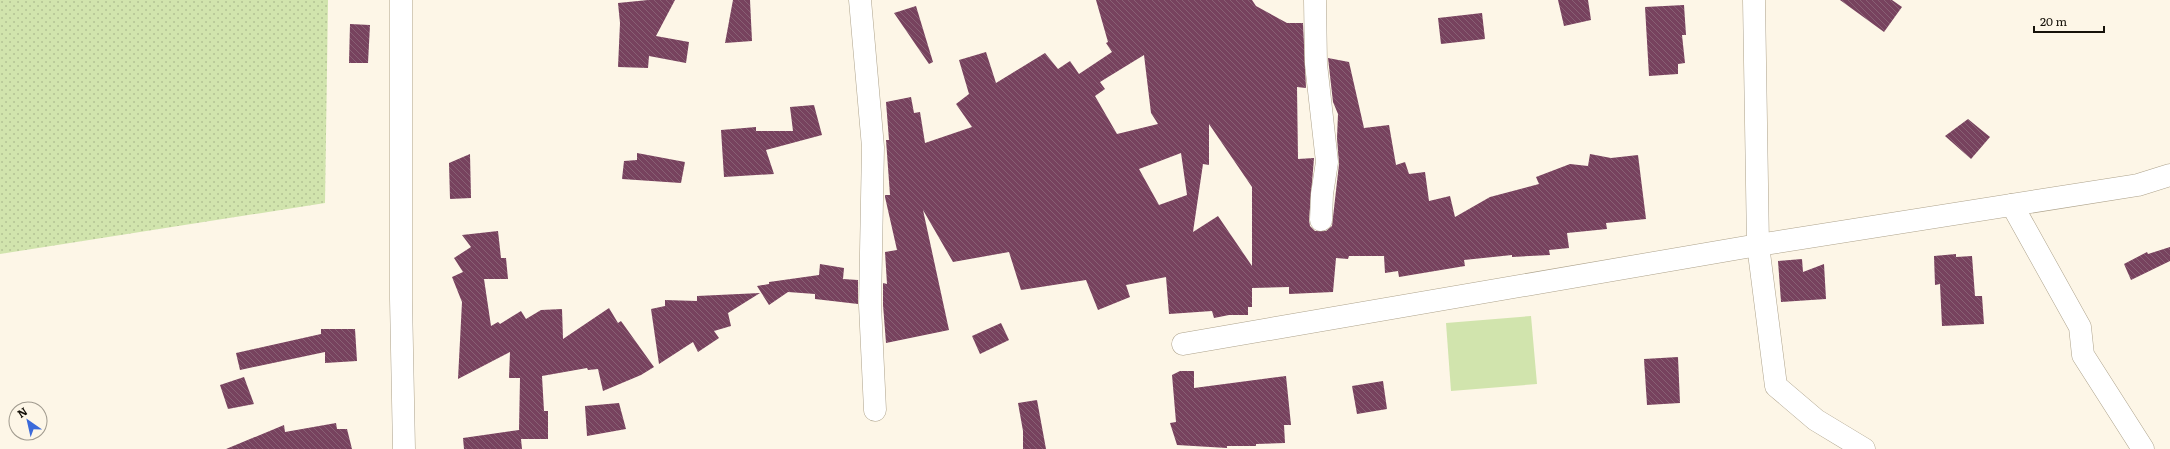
<svg xmlns="http://www.w3.org/2000/svg" width="2170" height="449" viewBox="0 0 2170 449" font-family="Literata,serif">
<style>
.grass{fill:url(#grass-dots)}
.park{fill:#d1e4ad}
.building{fill:url(#building-back-hatch);fill-rule:evenodd}
.lines{fill:none;stroke-linecap:round;stroke-linejoin:round}
.street-casing{stroke:#ada28b;stroke-width:23}
.street{stroke:#fff;stroke-width:22}
</style>
<defs>
<pattern id="grass-dots" width="8" height="8" patternUnits="userSpaceOnUse"><rect width="8" height="8" fill="#d1e4ad"/><path d="M2 2h.1M6 6h.1" fill="none" stroke="#b3c394" stroke-width="1.8" stroke-linecap="round"/></pattern>
<pattern id="building-back-hatch" width="6" height="6" patternUnits="userSpaceOnUse"><rect width="6" height="6" fill="#77425e"/><path d="M-1 5l2 2M0 0l6 6M5-1l2 2" fill="none" stroke="#886074"/></pattern>
</defs>
<rect width="100%" height="100%" fill="#fdf6e7"/>
<polygon class="grass" points="0,0 328,0 325,203 0,254"/>
<polygon class="park" points="1531,316 1537,384 1451,391 1446,323"/>
<g class="building">
<polygon points="648,0 675,0 656,36 689,42 686,63 649,56 648,68 618,67 620,23 618,3"/>
<polygon points="733,0 750,0 752,41 725,43"/>
<path d="M1096 0H1252L1256 6 1287 23H1303L1306 88 1297 87 1298 159 1314 158 1309 220 1310 226 1315 231H1326L1332 226 1339 164 1337 138 1338 114 1333 102 1328 58 1349 62 1364 128 1389 125 1396 165 1405 162 1409 174 1425 172 1429 201 1450 196 1455 217 1490 197 1539 184 1536 177 1570 164 1588 166 1590 154 1611 158 1638 155 1646 219 1606 223 1607 229 1567 233 1569 248 1549 250 1550 255 1512 257V255L1464 260 1465 266 1399 277 1398 271 1385 273 1384 256H1349L1348 259 1336 258 1333 292 1289 294V287L1252 288V307H1248V315H1229L1214 318 1212 311 1169 314 1166 277 1126 285 1130 297 1098 310 1086 280 1021 290 1009 252 953 262 923 210 949 330 886 343 883 305V283L887 284 885 252 897 250 885 197V195H890L886 140H889L886 102 911 97 914 113 920 112 925 143 972 127 956 104 969 94 959 60 986 52 996 83 1045 53 1058 69 1070 61 1079 74 1112 52 1106 43 1108 42ZM1144 55 1151 113 1158 124 1117 134 1095 96 1105 89 1100 82ZM1209 124 1252 187V266L1218 216 1193 232 1203 164 1209 165ZM1181 153 1187 195 1159 205 1139 169Z"/>
<polygon points="1558,0 1588,0 1591,20 1564,26"/>
<polygon points="1840,0 1892,0 1902,7 1884,32"/>
<polygon points="1684,5 1686,35 1682,35 1685,63 1678,64 1678,74 1649,76 1645,7"/>
<polygon points="916,6 933,62 929,64 894,13"/>
<polygon points="1482,13 1485,39 1441,44 1438,18"/>
<polygon points="350,24 370,25 368,63 349,63"/>
<polygon points="814,105 822,135 766,150 774,174 724,177 721,130 756,127 756,131 793,131 790,107"/>
<polygon points="1968,119 1990,137 1971,159 1945,136"/>
<polygon points="637,153 685,162 681,183 622,179 624,161 637,160"/>
<polygon points="470,154 471,198 450,199 449,163"/>
<polygon points="498,231 501,258 506,258 508,279 484,279 491,326 498,322 500,324 521,311 526,319 541,310 562,309 563,339 609,308 618,323 621,321 654,367 641,375 603,391 598,369 588,370 587,368 542,376 544,411 548,411 548,439 521,439 522,449 464,449 463,438 519,430 520,378 509,378 510,352 458,379 462,302 452,277 463,272 454,258 471,247 462,235"/>
<polygon points="2170,247 2170,261 2131,280 2124,264 2147,252 2148,254"/>
<polygon points="1956,254 1956,257 1972,256 1975,296 1982,296 1984,324 1942,326 1940,284 1935,285 1934,256"/>
<polygon points="1802,259 1803,272 1824,264 1826,299 1781,302 1778,261"/>
<polygon points="820,264 844,268 843,279 858,280 858,304 815,299 815,294 788,292 769,305 757,286 769,284 769,282 819,275"/>
<polygon points="760,293 728,313 731,326 714,331 719,338 698,352 693,342 659,364 651,309 665,306 665,300 697,301 697,296"/>
<polygon points="1001,323 1009,340 980,354 972,336"/>
<polygon points="321,329 355,329 357,361 325,363 325,352 240,370 236,353 321,334"/>
<polygon points="1678,357 1680,403 1647,405 1644,359"/>
<polygon points="1180,371 1194,371 1194,388 1286,376 1291,425 1284,425 1285,443 1256,444 1256,446 1227,446 1227,448 1177,445 1170,423 1176,422 1172,375"/>
<polygon points="244,377 254,404 228,409 220,385"/>
<polygon points="1383,381 1387,409 1357,414 1352,386"/>
<polygon points="1037,400 1046,449 1023,449 1023,431 1018,403"/>
<polygon points="619,403 626,429 587,436 585,406"/>
<polygon points="336,423 337,429 347,429 352,449 226,449 284,425 285,432"/>
</g>
<g class="lines">
<defs>
<g id="street">
<polyline points="401,0 401,299 404,449"/>
<polyline points="860,0 873,147 870,305 875,410"/>
<polyline points="1315,0 1316,64 1327,162 1322,194 1321,220"/>
<polyline points="1754,0 1758,245 1776,386 1816,420 1864,449"/>
<polyline points="2012,205 2080,327 2083,355 2143,449"/>
<polyline points="1183,344 1758,245 2138,185 2170,175"/>
</g>
</defs>
<use href="#street" class="street-casing"/>
<use href="#street" class="street"/>
</g>
<g transform="translate(28 421) rotate(326)"><circle r="19" fill="#fdf6e7" stroke="#a19b8f"/>
<path d="M0-3L7 15L0 10L-7 15Z" fill="#3b6ada"/>
<text y="-6" font-size="11" font-weight="bold" text-anchor="middle" fill="#16120a">N</text>
</g>
<path d="M2034 26v6h70v-6" fill="none" stroke="#16120a" stroke-width="2"/>
<text x="2040" y="26" font-size="12" fill="#16120a" stroke="#fdf6e7" stroke-width="3" paint-order="stroke">20 m</text>
</svg>
